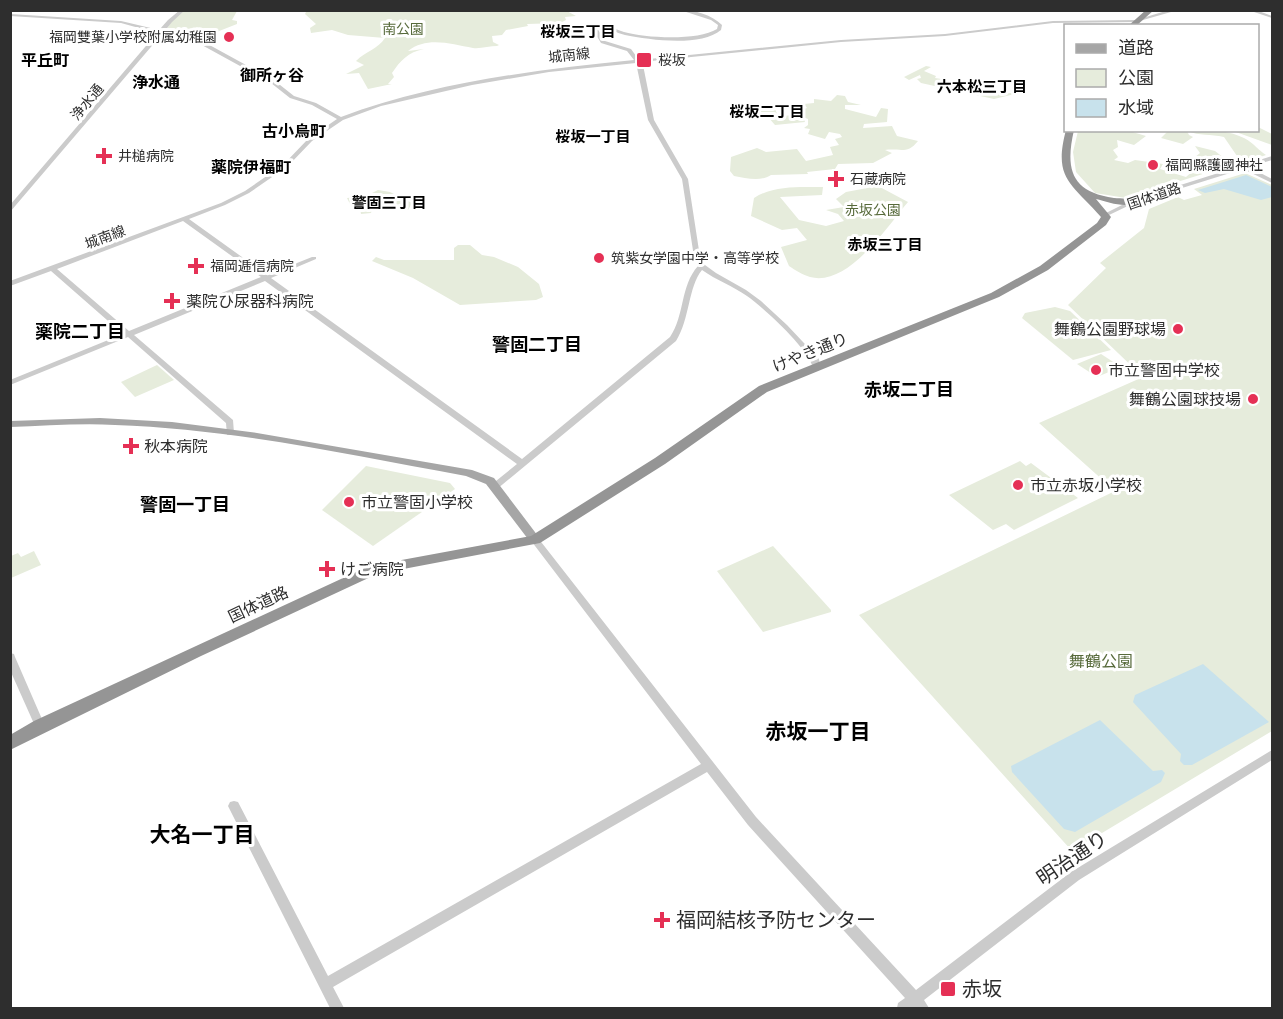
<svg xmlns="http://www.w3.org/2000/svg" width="1283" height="1019" viewBox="0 0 1283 1019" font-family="'Fira Sans Condensed','Noto Sans JP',sans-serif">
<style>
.green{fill:#e6ecdc}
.water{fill:#c8e2ec}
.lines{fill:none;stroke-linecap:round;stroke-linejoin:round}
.minor{fill:#cbcbcb;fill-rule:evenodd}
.major{fill:#a6a6a6;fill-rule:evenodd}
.highway{fill:#959595;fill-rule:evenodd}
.poi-dot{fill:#e53055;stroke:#fff;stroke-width:2}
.labels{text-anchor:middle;stroke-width:6;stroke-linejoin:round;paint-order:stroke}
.far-park-label{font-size:14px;fill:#576a3b;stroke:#fff}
.far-poi-label{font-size:14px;fill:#2e2e2e;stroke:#fff;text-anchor:start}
.far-street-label{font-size:14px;fill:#2e2e2e;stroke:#fff}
.far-neighbourhood-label{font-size:15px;font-weight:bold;fill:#000;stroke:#fff}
.far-quarter-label{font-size:16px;font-weight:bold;fill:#000;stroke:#fff}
.poi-label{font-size:16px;fill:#2e2e2e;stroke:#fff;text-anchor:start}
.street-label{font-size:16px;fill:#2e2e2e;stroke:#fff}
.park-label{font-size:16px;fill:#576a3b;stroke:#fff}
.neighbourhood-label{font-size:18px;font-weight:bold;fill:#000;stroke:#fff}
.near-street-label{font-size:20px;fill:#2e2e2e;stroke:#fff}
.near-poi-label{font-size:20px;fill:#2e2e2e;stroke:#fff;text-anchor:start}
.near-neighbourhood-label{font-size:21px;font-weight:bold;fill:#000;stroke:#fff}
</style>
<rect width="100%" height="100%" fill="#fff"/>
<g class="green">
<path d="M307 10H565L576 16 565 17 566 20 560 23 527 24 528 26 506 30 502 35 492 36 493 42 499 45 497 46C490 46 480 49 473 48 451 44 427 36 408 51L424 49C408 52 400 61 392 73L394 77 388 84H392L368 89 359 73 346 74 364 65 356 61C366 51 378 49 385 38L348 35 332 30 311 33 310 28 316 24 305 14Z"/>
<polygon points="179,11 235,10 237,11 232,20 237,21 237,24 204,37 195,39 192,34 177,36 165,32 170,24 169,21"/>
<polygon points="926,66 931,67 924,71 936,76 935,78 961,82 968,87 977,87 985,93 1019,93 994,99 921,83 917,79 921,78 920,75 909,80 904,77"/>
<path d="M837 95 845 96 848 102 861 105H845V109L876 117 881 108 888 109 887 122 864 124 863 128 892 126 897 136 918 141C907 155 900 148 885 150L892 153 873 163 838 164 835 169 807 172 808 174 771 175C760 182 746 178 734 176L730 171 731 157 757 148 766 152 797 149 806 161 833 155 830 147 839 145 835 139 842 137 840 134 829 132 825 139 808 134 810 129 804 128 808 125V119L803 117 805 122 775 125 768 117H756V110L764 108 763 103H773L777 107 775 109 778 116 799 115 801 117V110L807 108 804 104 814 103V99L831 101Z"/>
<polygon points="1258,127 1272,134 1272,145 1233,131 1258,130"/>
<path d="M1078 131H1129L1146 136 1134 145 1117 140 1118 147 1113 150 1118 157 1114 160 1128 163 1135 160 1163 164 1160 169 1186 177 1202 163V161L1194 158 1200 153 1195 146 1215 151 1224 158 1218 159 1219 161 1233 160 1237 156 1224 137C1210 134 1200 136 1187 131L1189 135 1193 137 1183 144 1161 138 1168 131C1194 130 1220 127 1244 138 1254 143 1259 151 1266 155L1233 166 1216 163 1222 168 1126 198 1095 193 1076 172 1073 152Z"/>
<polygon points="1245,173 1272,185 1272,731 1072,851 859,615 1115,491 1039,423 1143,377 1068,305 1106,268 1100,263 1144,228 1149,209 1178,197 1184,200 1202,195 1194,189"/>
<path d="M878 186 908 202C886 228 848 287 810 277 803 275 795 270 789 266L781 247 807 240 797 228 782 230 751 216 754 198C774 185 800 187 823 187L822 195 780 197 799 220 826 226 844 221 838 214 826 210 844 207 836 199 846 192Z"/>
<polygon points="378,190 390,192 412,203 408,210 372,210 371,213 361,214 360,208 350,204 347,198 366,196"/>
<polygon points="458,245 470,245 482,255 494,257 518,267 539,284 543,297 536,300 460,305 413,278 372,261 376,257 384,260 454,260 454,248"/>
<polygon points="1055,307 1070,311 1111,350 1073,360 1022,318 1025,313"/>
<polygon points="1101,354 1121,367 1097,377 1077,364"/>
<polygon points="157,365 174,380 135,397 121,382"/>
<polygon points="1020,461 1026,466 1031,463 1078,498 1014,530 1006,524 993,530 949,495"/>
<polygon points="366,466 450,483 455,489 373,546 322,510"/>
<polygon points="773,546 831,610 831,612 763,632 717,571"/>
<polygon points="34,551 41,565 11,578 11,556 18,553 21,557"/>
</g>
<g class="water">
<polygon points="1246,175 1272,187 1272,197 1261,200 1224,189 1205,193 1198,190"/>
<polygon points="1203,664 1269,722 1192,765 1184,765 1180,761 1181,754 1133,702 1135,695"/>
<polygon points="1100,720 1153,771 1162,770 1165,773 1161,782 1075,832 1064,829 1012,772 1011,766"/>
</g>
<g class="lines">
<g class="minor">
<path d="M180 10H185L172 22 164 32 204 42 275 81 294 96 316 103 341 117C435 82 535 70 634 60L627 51 601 43 592 28 597 24C607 24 614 29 624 32 645 38 698 41 717 29L718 25 711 20 680 10C695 10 712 15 722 25L721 30C701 47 650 40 625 35 616 33 608 27 598 26L597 28 605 41 631 49 639 60 841 40 945 34 1053 21 1136 20 1169 10H1178L1136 22 1053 23 945 36 841 42 641 62 643 65 654 120 688 179 700 257 705 265 716 273 746 290 761 301 787 325 819 359 820 366 816 368H813C809 349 764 308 747 296 733 286 716 280 702 270 688 287 690 319 676 341L497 489 494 490 490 487 491 485 517 464 265 281 134 335 233 420 234 433 233 435H227L226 423 128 337 10 385V380L123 334 51 271 10 286V281L221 203 245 191 284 164 308 139 337 119 312 105 290 98 271 83 200 44 162 34 10 212V205L157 33 121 23 10 16V14L121 21 159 30 168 20ZM636 63 648 120 682 179 694 257 698 266C680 286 685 315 670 337L522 459 271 278 316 259V257H312L267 275 189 219 225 205 249 193 288 166 312 141 343 120 381 106 472 85 549 72ZM183 221 261 277 129 331 57 269Z"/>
<polygon points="1248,10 1256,10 1272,16 1272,18"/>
<polygon points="1272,156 1272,160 1249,167 1272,179 1272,183 1243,169 1134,203 1107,216 1102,215 1130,201"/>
<polygon points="535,537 538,538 756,817 916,990 1071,872 1272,750 1272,760 1079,880 924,1000 929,1008 897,1008 898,1003 905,998 748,825 707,772 333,987 344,1008 330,1008 230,810 228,806 230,802 234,801 238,802 328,976 701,764 532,542 530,540"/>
<polygon points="10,653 14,654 15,657 45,726 44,729 40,730 36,729 35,726 10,670"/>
</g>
<path class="major" d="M100 418 172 422 257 433 472 470 494 478 541 540 535 544 531 543 486 484 466 476C350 455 233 429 115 425 80 423 45 426 10 427V421Z"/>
<g class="highway">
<polygon points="1146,10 1154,10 1136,26 1128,26"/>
<path d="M1066 130H1074C1065 169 1071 192 1114 198 1122 199 1130 197 1137 202 1126 209 1108 202 1096 199L1111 217 1106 225 1048 270 999 297 767 392 665 464 540 543 377 574 201 656 10 750V735L34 721 369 566 531 536 655 458 759 386 991 293 1040 266 1097 223 1101 217C1071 183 1053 179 1066 130Z"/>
</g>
</g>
<g class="poi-dot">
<circle cx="229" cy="37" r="6"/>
<rect x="636" y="52" width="16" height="16" rx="3"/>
<path d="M101 147h6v6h6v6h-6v6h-6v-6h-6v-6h6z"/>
<circle cx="1153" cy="165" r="6"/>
<path d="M833 170h6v6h6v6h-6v6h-6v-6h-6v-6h6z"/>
<circle cx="599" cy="258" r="6"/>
<path d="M193 257h6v6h6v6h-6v6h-6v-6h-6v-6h6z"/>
<path d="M169 292h6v6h6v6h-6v6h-6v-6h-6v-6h6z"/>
<circle cx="1178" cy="329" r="6"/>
<circle cx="1096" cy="370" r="6"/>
<circle cx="1253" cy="399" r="6"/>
<path d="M128 437h6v6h6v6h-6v6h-6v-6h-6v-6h6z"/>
<circle cx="1018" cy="485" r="6"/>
<circle cx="349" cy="502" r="6"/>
<path d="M324 560h6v6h6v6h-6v6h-6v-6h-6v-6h6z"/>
<path d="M659 911h6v6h6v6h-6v6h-6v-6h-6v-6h6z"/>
<rect x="940" y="981" width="16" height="16" rx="3"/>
</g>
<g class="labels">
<g class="far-park-label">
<text x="403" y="34">南公園</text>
<text x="873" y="215">赤坂公園</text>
</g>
<g class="far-poi-label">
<text x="217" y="42" text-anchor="end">福岡雙葉小学校附属幼稚園</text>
<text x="658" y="65">桜坂</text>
<text x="118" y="161">井槌病院</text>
<text x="1165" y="170">福岡縣護國神社</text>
<text x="850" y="184">石蔵病院</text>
<text x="611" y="263">筑紫女学園中学・高等学校</text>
<text x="210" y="271">福岡逓信病院</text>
</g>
<g class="far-street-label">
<text transform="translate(569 55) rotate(-6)" y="5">城南線</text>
<text transform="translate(87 102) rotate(-50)" y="5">浄水通</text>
<text transform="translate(1154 196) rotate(-19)" y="5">国体道路</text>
<text transform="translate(105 237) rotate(-20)" y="5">城南線</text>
</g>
<g class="far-neighbourhood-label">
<text x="578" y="37">桜坂三丁目</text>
<text x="982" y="92">六本松三丁目</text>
<text x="767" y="117">桜坂二丁目</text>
<text x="593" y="142">桜坂一丁目</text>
<text x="389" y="208">警固三丁目</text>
<text x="885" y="250">赤坂三丁目</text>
</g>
<g class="far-quarter-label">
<text x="45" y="66">平丘町</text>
<text x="272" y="81">御所ヶ谷</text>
<text x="156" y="88">浄水通</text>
<text x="294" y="137">古小烏町</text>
<text x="251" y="173">薬院伊福町</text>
</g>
<g class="poi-label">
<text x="186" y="307">薬院ひ尿器科病院</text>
<text x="1166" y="335" text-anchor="end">舞鶴公園野球場</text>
<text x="1108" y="376">市立警固中学校</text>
<text x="1241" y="405" text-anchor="end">舞鶴公園球技場</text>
<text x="144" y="452">秋本病院</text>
<text x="1030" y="491">市立赤坂小学校</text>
<text x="361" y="508">市立警固小学校</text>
<text x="340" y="575">けご病院</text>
</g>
<g class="street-label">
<text transform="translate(810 352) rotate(-22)" y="6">けやき通り</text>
<text transform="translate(258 604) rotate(-25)" y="6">国体道路</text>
</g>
<g class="park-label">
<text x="1101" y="667">舞鶴公園</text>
</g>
<g class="neighbourhood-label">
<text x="80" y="338">薬院二丁目</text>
<text x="537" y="351">警固二丁目</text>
<text x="909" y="396">赤坂二丁目</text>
<text x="185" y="511">警固一丁目</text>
</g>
<g class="near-street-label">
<text transform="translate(1072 858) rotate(-34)" y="7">明治通り</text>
</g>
<g class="near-poi-label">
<text x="676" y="927">福岡結核予防センター</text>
<text x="962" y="996">赤坂</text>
</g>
<g class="near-neighbourhood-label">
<text x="818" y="739">赤坂一丁目</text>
<text x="202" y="842">大名一丁目</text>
</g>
</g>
<rect width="1283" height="1019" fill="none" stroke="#2e2e2e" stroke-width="24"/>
<rect x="1064" y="24" width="195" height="108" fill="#ffffff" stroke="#ababab" stroke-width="1.5"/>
<rect x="1076" y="44" width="30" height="9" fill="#a6a6a6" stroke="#ababab" stroke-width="1.5"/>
<text x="1118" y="54" font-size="18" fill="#2e2e2e">道路</text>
<rect x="1076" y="69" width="30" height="18" fill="#e6ecdc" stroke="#ababab" stroke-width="1.5"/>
<text x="1118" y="84" font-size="18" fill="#2e2e2e">公園</text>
<rect x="1076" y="99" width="30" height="18" fill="#c8e2ec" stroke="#ababab" stroke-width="1.5"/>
<text x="1118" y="114" font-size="18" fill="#2e2e2e">水域</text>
</svg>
